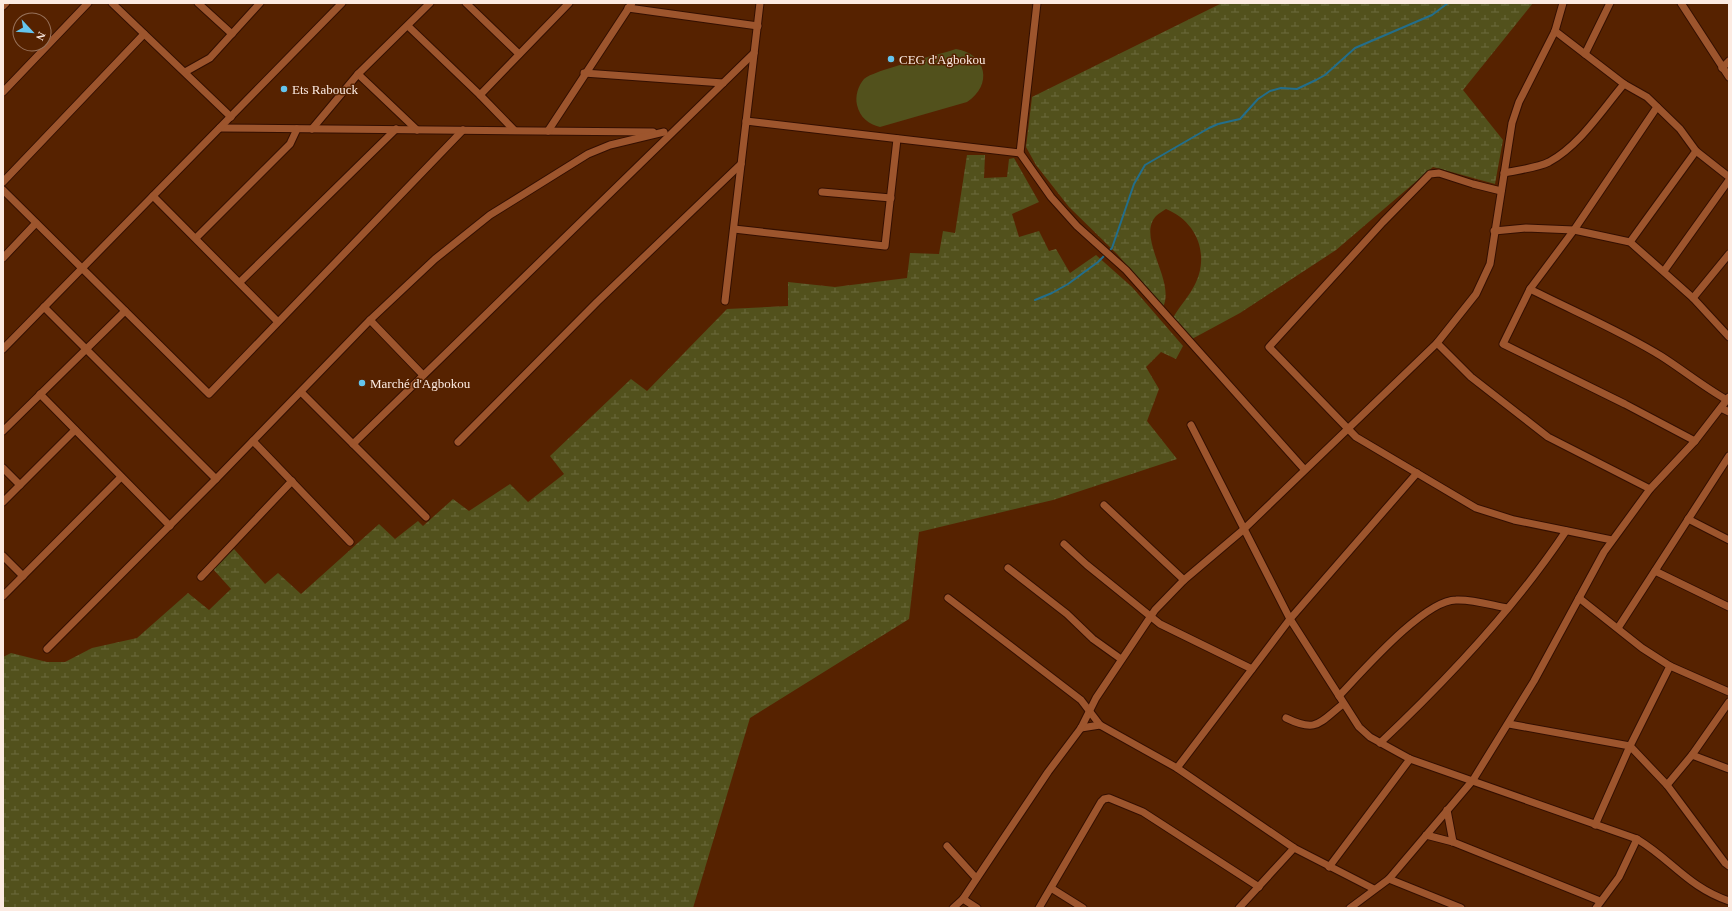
<svg xmlns="http://www.w3.org/2000/svg" width="1732" height="911" viewBox="0 0 1732 911" font-family="'Times New Roman',serif">
<style>
.wetland{fill:url(#wetland-marsh)}
.garden{fill:#52511c}
.lines{fill:none;stroke-linecap:round;stroke-linejoin:round}
.stream{stroke:#236e8b;stroke-width:2}
.minor-casing{stroke:#330f00;stroke-width:9}
.minor{stroke:#9d552d;stroke-width:7}
.poi-dot{fill:#64c5ee;stroke:#562200;stroke-width:1.5}
.labels{text-anchor:middle;stroke-width:3;stroke-linejoin:round;paint-order:stroke}
.poi-label{font-size:13px;fill:#fcebe2;stroke:#562200;text-anchor:start}
</style>
<defs>
<pattern id="wetland-marsh" width="20" height="14" patternUnits="userSpaceOnUse"><rect width="20" height="14" fill="#52511c"/><path d="M1 5h8M5 5V1M11 12h8M15 12V8" fill="none" stroke="#6c6a3d"/></pattern>
</defs>
<rect width="100%" height="100%" fill="#562200"/>
<g class="wetland">
<path d="M1222 3H1533L1463 90 1503 140 1495 184 1433 167 1336 250 1240 313 1192 339 1173 318C1179 307 1187 299 1193 288 1211 257 1198 222 1166 209 1163 211 1159 213 1156 216 1136 238 1176 281 1163 307L1117 254 1069 207 1036 165 1026 147 1032 97Z"/>
<polygon points="967,155 985,155 984,178 1007,177 1009,159 1014,158 1039,202 1012,214 1019,237 1039,231 1049,251 1056,249 1070,273 1096,255 1132,287 1183,346 1176,359 1161,352 1146,367 1159,389 1147,421 1177,459 1053,500 919,532 909,619 750,718 693,908 3,908 3,657 11,653 47,662 65,662 92,648 137,638 188,593 209,610 231,589 213,569 234,549 265,584 278,573 301,594 379,524 395,539 418,521 423,526 453,499 469,511 510,484 528,502 564,474 550,456 631,379 647,391 727,309 788,306 788,282 835,287 907,278 910,253 939,254 943,231 955,233"/>
</g>
<path class="garden" d="M956 49C987 54 993 85 967 102L880 127C869 124 860 118 857 105 855 96 858 86 864 79 874 70 938 55 956 49Z"/>
<g class="lines">
<polyline class="stream" points="1035,300 1052,293 1068,284 1098,262 1112,248 1134,184 1145,165 1209,128 1218,124 1240,119 1258,99 1270,91 1281,88 1297,89 1316,80 1325,75 1355,48 1432,15 1448,3"/>
<defs>
<g id="minor">
<polyline points="112,3 231,117"/>
<polyline points="198,3 232,34"/>
<polyline points="466,3 519,54"/>
<polyline points="1037,3 1020,153 1051,197 1077,226 1126,270 1304,469"/>
<polyline points="1681,3 1729,77"/>
<polyline points="3,6 6,3"/>
<polyline points="628,8 758,26"/>
<polyline points="408,26 480,95 514,130"/>
<polyline points="1555,31 1624,84 1647,97 1680,129 1696,151 1729,177"/>
<polyline points="1585,54 1610,3"/>
<polyline points="1722,68 1729,61"/>
<polyline points="185,72 210,58 260,3"/>
<polyline points="584,73 723,83"/>
<polyline points="358,74 417,130"/>
<polyline points="3,92 88,3"/>
<polyline points="480,95 569,3"/>
<polyline points="1657,107 1574,230 1530,289 1503,344 1625,404 1695,441"/>
<polyline points="746,121 1020,153"/>
<polyline points="220,128 653,132"/>
<polyline points="312,129 358,74 430,3"/>
<polyline points="548,131 632,3"/>
<path d="M1504 173C1518 170 1537 168 1549 162 1580 145 1602 110 1624 84"/>
<polyline points="3,182 144,34"/>
<polyline points="3,190 209,394 463,130"/>
<polyline points="1501,191 1473,184 1439,173 1430,174 1383,222 1269,347 1356,437 1476,508 1514,520 1612,540"/>
<polyline points="822,192 891,198"/>
<polyline points="153,196 277,321"/>
<polyline points="734,229 885,246 897,139"/>
<polyline points="1494,231 1526,228 1574,230 1630,242 1693,298 1729,337"/>
<polyline points="196,238 290,144 297,129"/>
<polyline points="1630,242 1696,151"/>
<polyline points="3,258 36,223"/>
<polyline points="1664,271 1729,180"/>
<polyline points="240,282 396,129"/>
<path d="M1530 289C1573 311 1619 330 1661 356 1683 370 1704 387 1727 400"/>
<polyline points="1693,298 1729,254"/>
<polyline points="725,301 760,3"/>
<polyline points="44,307 216,479"/>
<polyline points="370,320 423,375"/>
<polyline points="1437,343 1471,377 1548,437 1650,489"/>
<polyline points="3,349 342,3"/>
<polyline points="301,392 426,517"/>
<polyline points="40,394 170,526"/>
<polyline points="1721,408 1729,412"/>
<path d="M1191 425 1290 619 1359 727 1370 737 1410 759 1637 839C1672 860 1688 887 1729 901"/>
<polyline points="3,431 125,311"/>
<polyline points="253,441 350,542"/>
<polyline points="458,442 597,302 741,164"/>
<polyline points="353,444 754,53"/>
<polyline points="3,468 20,485"/>
<polyline points="3,502 75,430"/>
<polyline points="1104,505 1184,580"/>
<polyline points="1688,519 1729,540"/>
<polyline points="1064,544 1087,565 1160,624 1252,669"/>
<polyline points="3,556 23,576"/>
<polyline points="1008,568 1067,614 1093,639 1121,659"/>
<polyline points="1655,571 1729,607"/>
<polyline points="201,577 292,481"/>
<polyline points="3,596 121,477"/>
<polyline points="948,598 1081,700 1100,725"/>
<polyline points="1579,598 1642,648 1670,666 1729,692"/>
<polyline points="1618,628 1729,456"/>
<polyline points="47,649 216,479 370,320 435,259 490,215 588,154 610,145 664,132"/>
<path d="M1339 696C1362 672 1424 600 1456 600 1472 599 1491 605 1507 608"/>
<path d="M1286 718C1317 733 1319 723 1343 704"/>
<polyline points="1509,724 1630,746 1667,785 1725,863 1729,866"/>
<polyline points="1081,728 1100,725 1177,768 1294,848 1374,889"/>
<path d="M1380 743C1448 679 1514 609 1566 531"/>
<polyline points="1692,755 1729,769"/>
<polyline points="1177,768 1290,619 1417,473"/>
<polyline points="1667,785 1692,755 1729,702"/>
<polyline points="1447,810 1453,842"/>
<polyline points="1595,825 1630,746 1670,666"/>
<polyline points="1426,835 1453,842 1600,901"/>
<polyline points="947,846 976,878"/>
<polyline points="1329,867 1410,759"/>
<polyline points="1389,879 1461,908"/>
<polyline points="1051,888 1083,908"/>
<polyline points="963,899 977,908"/>
<polyline points="953,908 963,899 1048,772 1081,728 1096,698 1155,610 1184,580 1243,530 1437,343 1476,294 1490,264 1512,123 1519,102 1555,31 1563,3"/>
<polyline points="1039,908 1101,802 1104,799 1109,798 1143,812 1259,887"/>
<polyline points="1239,908 1294,848"/>
<polyline points="1350,908 1389,879 1473,780 1534,681 1604,552 1650,489 1695,441 1729,397"/>
<polyline points="1596,908 1619,877 1637,839"/>
</g>
</defs>
<use href="#minor" class="minor-casing"/>
<use href="#minor" class="minor"/>
</g>
<g class="poi-dot">
<circle cx="891" cy="59" r="4"/>
<circle cx="284" cy="89" r="4"/>
<circle cx="362" cy="383" r="4"/>
</g>
<g class="labels">
<g class="poi-label">
<text x="899" y="64">CEG d'Agbokou</text>
<text x="292" y="94">Ets Rabouck</text>
<text x="370" y="388">Marché d'Agbokou</text>
</g>
</g>
<rect width="1732" height="911" fill="none" stroke="#fcebe2" stroke-width="8"/>
<g transform="translate(32 32) rotate(116)"><circle r="19" fill="#562200" stroke="#98725a"/>
<path d="M0-3L7 15L0 10L-7 15Z" fill="#64c5ee"/>
<text y="-6" font-size="11" font-weight="bold" text-anchor="middle" fill="#fcebe2">N</text>
</g>
</svg>
